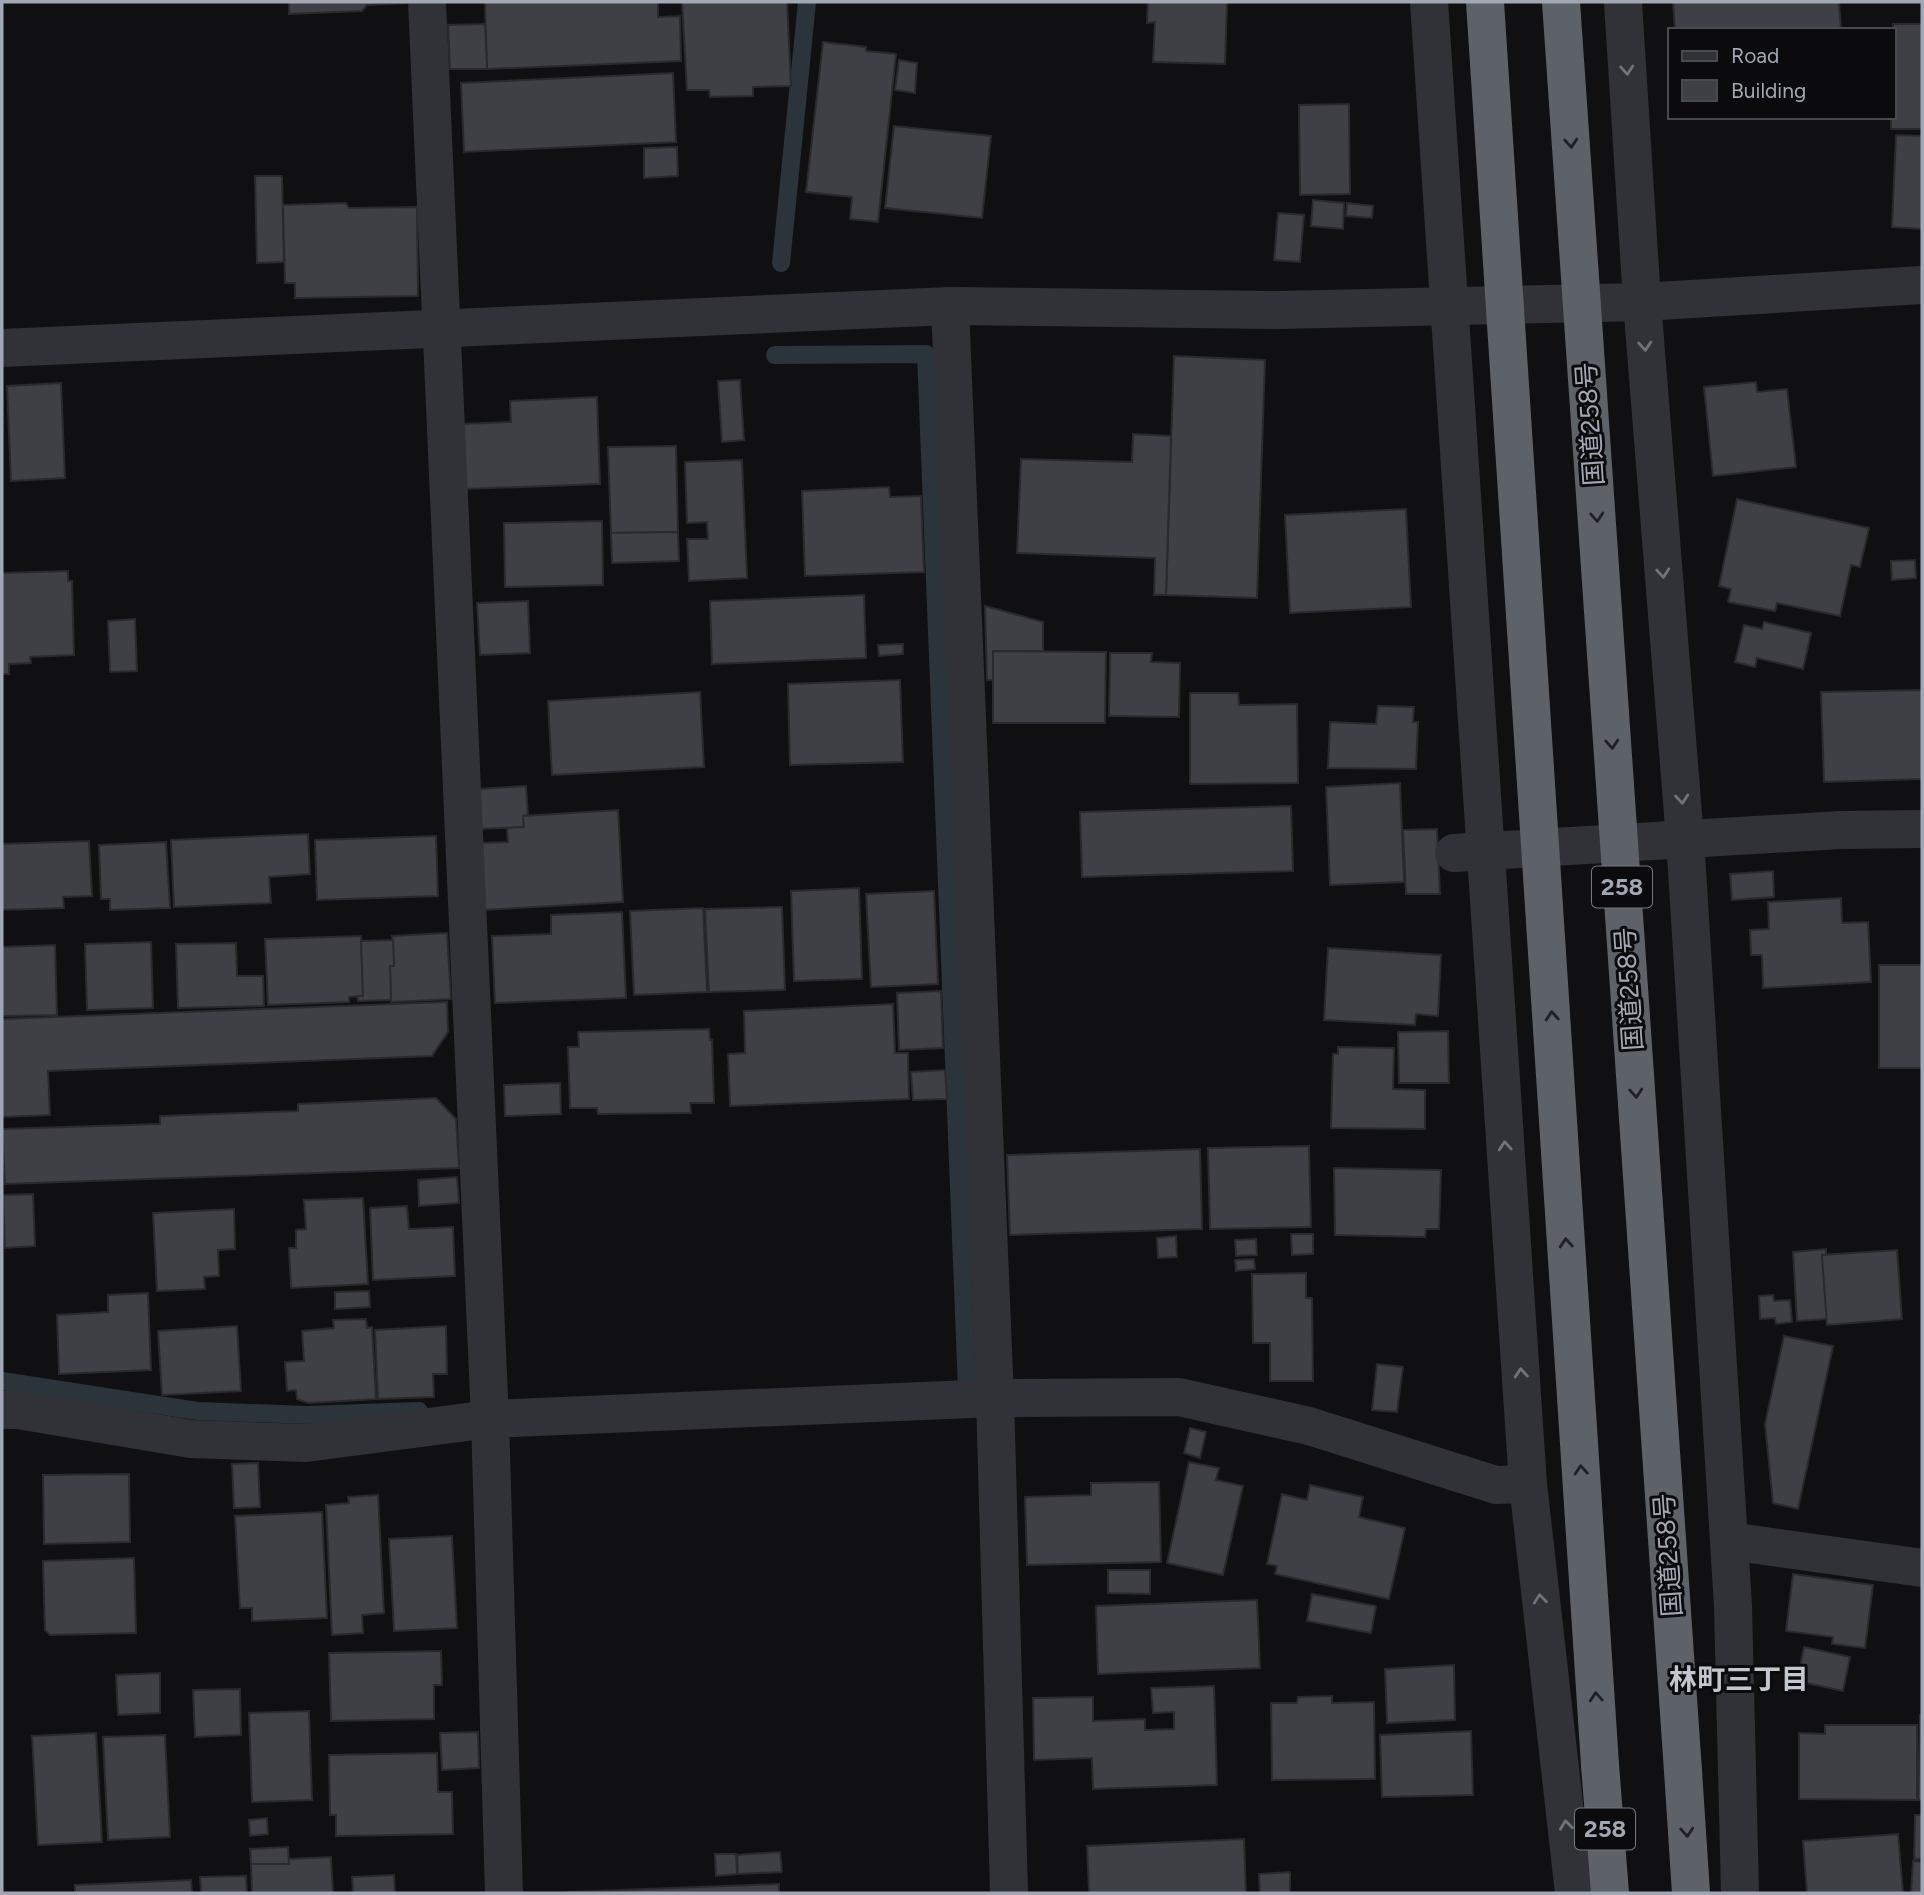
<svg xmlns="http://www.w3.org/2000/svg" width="1924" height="1895" viewBox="0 0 1924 1895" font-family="Figtree,'Noto Sans JP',sans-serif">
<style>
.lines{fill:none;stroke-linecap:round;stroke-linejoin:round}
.stream{stroke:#2a343a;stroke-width:18}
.building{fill:#3f4045;stroke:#2a2a2e;stroke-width:2}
.minor{stroke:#313237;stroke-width:38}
.highway{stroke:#5d6168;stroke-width:38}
.highway-bridge{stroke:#5d6168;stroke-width:38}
.oneway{stroke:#6f737b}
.oneway2{stroke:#202024}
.labels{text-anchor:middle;stroke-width:6;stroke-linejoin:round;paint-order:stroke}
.shield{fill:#0b0b0d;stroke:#747981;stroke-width:2}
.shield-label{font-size:24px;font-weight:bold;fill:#a1a8b3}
.street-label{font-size:26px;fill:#a1a8b3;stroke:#0b0b0d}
.neighbourhood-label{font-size:28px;font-weight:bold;fill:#c2c6cf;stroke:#0b0b0d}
</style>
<rect width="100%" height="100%" fill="#101012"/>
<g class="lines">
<g class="stream">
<polyline points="781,263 807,2"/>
<polyline points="775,355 926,354 967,1389 953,1390"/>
<polyline points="2,1381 197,1411 307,1415 419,1411"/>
</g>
</g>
<g class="building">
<polygon points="289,2 409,2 409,3 367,5 362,11 289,14"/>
<polygon points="485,2 658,2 658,17 680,16 681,61 487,69"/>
<polygon points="682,2 787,2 791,86 753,87 753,96 710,97 709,90 687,90"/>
<polygon points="1148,2 1227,2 1225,64 1153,62 1155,22 1147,23"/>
<polygon points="1673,2 1839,2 1841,30 1675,30"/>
<polygon points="485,24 487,69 450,69 448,25"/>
<polygon points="1893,24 1922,24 1922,129 1891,129 1891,117 1894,117"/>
<polygon points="823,42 866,47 866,51 896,54 878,222 850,219 852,197 806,192"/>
<polygon points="899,60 917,63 915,93 895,90"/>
<polygon points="673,73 676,142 464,152 461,83"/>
<polygon points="1349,104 1350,194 1300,195 1299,105"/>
<polygon points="894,126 991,136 982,218 885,208"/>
<polygon points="1896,135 1922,136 1922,229 1892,227"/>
<polygon points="677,147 678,176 644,178 644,148"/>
<polygon points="255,176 282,176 284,262 257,263"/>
<polygon points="1313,200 1344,203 1343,229 1311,226"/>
<polygon points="346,203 349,208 417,207 418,296 295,298 295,283 285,283 283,205"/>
<polygon points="1347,203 1373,206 1372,218 1346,216"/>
<polygon points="1278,213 1304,215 1300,262 1274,260"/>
<polygon points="1174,356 1265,360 1257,598 1166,595"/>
<polygon points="740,380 744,440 722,442 718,381"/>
<polygon points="1756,382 1757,392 1787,389 1796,467 1713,476 1704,387"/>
<polygon points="61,383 65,478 11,481 7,386"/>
<polygon points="597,397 600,484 464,489 462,424 511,422 510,401"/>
<polygon points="1133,434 1171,436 1166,595 1154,595 1155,558 1017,553 1021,459 1132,462"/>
<polygon points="676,446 678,532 611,533 608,447"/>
<polygon points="742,460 747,578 689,581 687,539 708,539 707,522 687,523 685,462"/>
<polygon points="889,487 890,497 921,496 924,572 805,576 802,491"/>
<polygon points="1737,499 1869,528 1860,567 1851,565 1840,616 1777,603 1775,611 1728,602 1731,589 1719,586"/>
<polygon points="1406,509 1411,607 1290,613 1285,515"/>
<polygon points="602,521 603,585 505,587 504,523"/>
<polygon points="678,532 679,561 612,563 611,533"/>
<polygon points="1915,560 1916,578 1892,580 1891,561"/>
<polygon points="68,571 68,581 72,581 74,655 30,657 31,663 9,664 9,674 2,674 2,573"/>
<polygon points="864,595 866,658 712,664 710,601"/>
<polygon points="528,601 530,653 480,655 477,603"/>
<polygon points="985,606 1043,622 1043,651 993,651 993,680 987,680"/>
<polygon points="135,619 137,671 110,672 108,621"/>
<polygon points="1764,622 1811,633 1803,669 1757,658 1755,667 1735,662 1744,625 1762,629"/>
<polygon points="903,644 903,654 879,656 878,645"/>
<polygon points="993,651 1106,652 1105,723 993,723"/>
<polygon points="1110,653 1152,653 1151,662 1180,663 1179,717 1109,716"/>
<polygon points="900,680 903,762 790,765 788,684"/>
<polygon points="1922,690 1922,779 1824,782 1821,692"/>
<polygon points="700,692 704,767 552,775 548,701"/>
<polygon points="1190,693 1238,693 1239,705 1297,704 1298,783 1190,784"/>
<polygon points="1378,706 1414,707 1413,722 1418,722 1416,769 1328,768 1330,722 1376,724"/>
<polygon points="1400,783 1404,882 1330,885 1326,787"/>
<polygon points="526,786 528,815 523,816 524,827 480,829 478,789"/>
<polygon points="1291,806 1293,871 1082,877 1080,812"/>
<polygon points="618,810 623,902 483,910 480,843 508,842 507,828 524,827 523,816"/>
<polygon points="1437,829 1440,894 1406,894 1403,830"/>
<polygon points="308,834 310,874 269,877 271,903 174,907 171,840"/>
<polygon points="436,836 438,896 317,900 315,840"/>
<polygon points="89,841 92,896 63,897 64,908 2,910 2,844"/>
<polygon points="166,842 170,908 110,910 110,899 101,899 99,845"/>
<polygon points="1773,871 1774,897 1732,900 1730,874"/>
<polygon points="859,888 862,979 794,981 791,891"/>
<polygon points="934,891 938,984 871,987 866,894"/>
<polygon points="1841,898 1842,923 1868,922 1871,982 1763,988 1762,955 1751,955 1750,930 1769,929 1768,902"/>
<polygon points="782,907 785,990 709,992 705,909"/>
<polygon points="703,908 707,992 634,995 630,911"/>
<polygon points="622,912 626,998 495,1003 492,936 551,934 551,915"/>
<polygon points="447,933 451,999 391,1002 390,966 394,966 392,936"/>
<polygon points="361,936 363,996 349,997 349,1002 268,1005 265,939"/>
<polygon points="393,940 394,966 390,966 391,1000 358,1001 357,996 363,996 361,941"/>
<polygon points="151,942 153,1008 87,1010 85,944"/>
<polygon points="236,943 237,976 263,976 264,1006 178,1008 176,944"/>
<polygon points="55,945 57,1015 2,1016 2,947"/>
<polygon points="1328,948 1441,955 1438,1016 1416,1014 1415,1025 1324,1020"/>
<rect x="1879" y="965" width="43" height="103"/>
<polygon points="941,991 943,1048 899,1050 897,993"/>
<polygon points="447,1002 448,1032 432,1056 48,1071 50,1115 2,1117 2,1019"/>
<polygon points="893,1004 895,1053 908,1053 909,1099 730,1106 728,1054 745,1053 744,1011"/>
<polygon points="709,1029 710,1040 712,1040 714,1103 690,1103 691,1113 598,1114 597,1108 570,1108 568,1047 579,1047 578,1032"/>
<polygon points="1448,1031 1449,1083 1399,1083 1398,1032"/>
<polygon points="1338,1047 1394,1048 1393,1089 1425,1090 1425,1129 1331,1128 1333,1054 1338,1054"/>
<polygon points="945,1070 947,1099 913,1100 911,1072"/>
<polygon points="560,1083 561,1114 505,1116 504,1085"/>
<polygon points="436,1098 456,1119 459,1168 5,1184 2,1129 160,1124 160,1116 298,1111 298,1104"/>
<polygon points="1309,1146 1311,1227 1210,1229 1208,1148"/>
<polygon points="1200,1149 1202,1229 1010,1235 1007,1155"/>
<polygon points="1334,1168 1441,1170 1439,1229 1426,1229 1425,1237 1335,1235"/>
<polygon points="457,1177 459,1203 419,1206 418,1180"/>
<polygon points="33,1194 35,1246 5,1248 3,1195"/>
<polygon points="363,1198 368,1284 291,1288 289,1248 296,1248 296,1230 306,1229 304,1200"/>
<polygon points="407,1206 409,1229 453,1227 455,1276 373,1280 370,1208"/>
<polygon points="234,1209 235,1249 218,1250 219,1276 204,1277 205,1289 157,1291 153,1213"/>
<polygon points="1291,1234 1313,1234 1313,1254 1292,1255"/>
<polygon points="1176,1236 1177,1257 1158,1258 1157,1238"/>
<polygon points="1256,1239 1257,1255 1236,1256 1235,1240"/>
<polygon points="1826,1249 1826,1255 1822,1255 1827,1319 1797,1321 1793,1252"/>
<polygon points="1897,1250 1902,1319 1827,1325 1822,1255"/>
<polygon points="1254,1259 1255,1269 1236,1271 1235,1260"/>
<polygon points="1306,1273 1306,1298 1312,1298 1313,1381 1270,1381 1270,1343 1253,1343 1252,1274"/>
<polygon points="369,1291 370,1307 335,1309 335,1292"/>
<polygon points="148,1293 151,1370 59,1374 57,1315 108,1312 108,1295"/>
<polygon points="1773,1295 1774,1301 1790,1300 1792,1322 1776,1324 1775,1318 1760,1319 1759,1296"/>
<polygon points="366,1319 367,1328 372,1327 376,1399 308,1403 297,1399 296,1390 287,1391 285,1362 304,1361 302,1331 334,1328 333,1320"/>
<polygon points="237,1326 241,1391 162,1395 158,1331"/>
<polygon points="446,1326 447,1374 433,1374 434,1397 378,1399 375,1330"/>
<polygon points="1784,1336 1833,1346 1798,1509 1773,1503 1765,1424"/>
<polygon points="1377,1364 1403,1367 1397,1412 1372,1410"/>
<polygon points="1190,1428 1206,1432 1200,1458 1184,1453"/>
<polygon points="1189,1462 1219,1468 1216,1480 1243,1486 1223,1575 1167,1563"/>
<polygon points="258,1463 260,1507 234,1508 232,1464"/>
<polygon points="129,1474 130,1542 44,1544 43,1475"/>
<polygon points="1159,1482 1161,1562 1027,1565 1025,1497 1091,1495 1091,1483"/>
<polygon points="1310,1485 1363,1497 1359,1517 1405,1528 1389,1599 1275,1574 1277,1566 1267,1564 1282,1494 1307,1500"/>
<polygon points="378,1495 384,1613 362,1615 363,1633 332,1635 326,1505 349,1503 348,1497"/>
<polygon points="322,1512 327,1618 252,1621 252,1608 240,1608 235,1516"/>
<polygon points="452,1536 457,1628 394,1631 389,1539"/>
<polygon points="134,1558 136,1633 50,1635 45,1630 43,1561"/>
<polygon points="1108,1570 1150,1570 1150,1594 1108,1593"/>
<polygon points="1793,1574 1873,1585 1865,1648 1832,1644 1833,1637 1786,1631"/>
<polygon points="1312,1594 1376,1606 1371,1633 1307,1621"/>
<polygon points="1257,1600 1260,1668 1098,1674 1096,1606"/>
<polygon points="1804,1647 1850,1657 1843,1691 1797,1681"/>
<polygon points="441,1651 442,1685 434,1685 434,1719 331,1721 329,1653"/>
<polygon points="1454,1665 1455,1720 1387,1723 1385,1669"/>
<polygon points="160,1673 160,1713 118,1715 116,1675"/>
<polygon points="1214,1686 1217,1785 1093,1789 1092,1758 1034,1760 1033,1698 1093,1697 1093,1721 1145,1719 1145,1730 1174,1729 1174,1712 1153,1713 1151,1688"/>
<polygon points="240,1689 241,1735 195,1737 193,1690"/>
<polygon points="1332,1696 1332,1703 1374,1702 1375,1779 1272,1780 1271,1703 1297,1703 1298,1697"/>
<polygon points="309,1711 312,1800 252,1802 249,1713"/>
<polygon points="1920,1715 1922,1715 1922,1800 1918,1800"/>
<polygon points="1825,1725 1917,1725 1917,1800 1799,1799 1799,1733 1825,1734"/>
<polygon points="1471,1731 1473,1795 1382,1797 1380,1735"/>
<polygon points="478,1732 479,1768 442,1770 440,1733"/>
<polygon points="96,1733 102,1842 38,1845 32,1736"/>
<polygon points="165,1735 170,1837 108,1840 103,1737"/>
<polygon points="437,1753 438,1792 452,1792 453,1834 336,1836 336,1815 330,1815 329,1755"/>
<polygon points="1915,1815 1922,1815 1922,1859 1914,1859"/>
<polygon points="267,1818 268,1834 250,1836 249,1820"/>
<polygon points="1898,1834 1903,1893 1807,1893 1803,1841"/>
<polygon points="1244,1839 1246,1893 1089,1893 1087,1846"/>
<polygon points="288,1847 289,1864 251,1864 250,1849"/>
<polygon points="780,1852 782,1872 738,1874 737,1855"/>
<polygon points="715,1854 736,1854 737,1874 716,1876"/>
<polygon points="331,1857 333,1893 252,1893 251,1864 289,1864 289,1859"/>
<polygon points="1913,1861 1922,1862 1922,1893 1911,1893"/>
<polygon points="1290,1872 1290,1893 1260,1893 1259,1874"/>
<polygon points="394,1875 395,1893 353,1893 352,1877"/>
<polygon points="246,1876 247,1893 201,1893 200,1877"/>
<polygon points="191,1880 192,1893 75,1893 75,1885"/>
<polygon points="779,1884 779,1893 568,1893 568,1892"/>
</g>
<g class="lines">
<g class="minor">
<polyline points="427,2 490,1419 504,1893"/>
<polyline points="1429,2 1528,1484 1574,1893"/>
<polyline points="1623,2 1642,302 1685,839 1733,1606 1740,1893"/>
<polyline points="950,306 995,1398 1009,1893"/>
<polyline points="2,348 950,306 1278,310 1642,302 1922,285"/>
<polyline points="1454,853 1840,830 1922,829"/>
<polyline points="2,1410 18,1410 191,1439 306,1443 490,1419 995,1398 1179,1397 1309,1426 1496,1485 1528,1484"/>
<polyline points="1729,1541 1922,1568"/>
</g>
<g class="highway">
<polyline points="1600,1765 1610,1893"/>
<polyline points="1683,1771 1691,1893"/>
</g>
<g class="highway-bridge">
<polyline points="1485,2 1600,1765"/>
<polyline points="1561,2 1683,1771"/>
</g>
</g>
<defs><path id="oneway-chevron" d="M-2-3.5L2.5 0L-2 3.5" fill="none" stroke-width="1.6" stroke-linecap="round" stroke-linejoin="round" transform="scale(1.75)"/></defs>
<g class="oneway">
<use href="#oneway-chevron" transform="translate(1627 70) rotate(86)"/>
<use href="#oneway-chevron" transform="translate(1645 346) rotate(86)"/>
<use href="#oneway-chevron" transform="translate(1663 573) rotate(85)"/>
<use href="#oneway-chevron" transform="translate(1682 799) rotate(85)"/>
<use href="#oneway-chevron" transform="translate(1505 1146) rotate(-94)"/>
<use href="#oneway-chevron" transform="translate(1521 1373) rotate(-94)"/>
<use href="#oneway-chevron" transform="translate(1540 1599) rotate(-96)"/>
<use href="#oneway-chevron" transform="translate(1566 1825) rotate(-97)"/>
</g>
<g class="oneway2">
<use href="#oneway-chevron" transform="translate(1571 143) rotate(86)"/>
<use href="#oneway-chevron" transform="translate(1597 517) rotate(86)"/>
<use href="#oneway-chevron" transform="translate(1612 744) rotate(86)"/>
<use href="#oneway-chevron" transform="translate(1552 1016) rotate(-94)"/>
<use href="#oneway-chevron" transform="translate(1636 1093) rotate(86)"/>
<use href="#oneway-chevron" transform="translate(1566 1243) rotate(-94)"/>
<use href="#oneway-chevron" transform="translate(1581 1470) rotate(-94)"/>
<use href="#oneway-chevron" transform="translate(1596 1697) rotate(-94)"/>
<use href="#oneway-chevron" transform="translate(1687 1832) rotate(86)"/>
</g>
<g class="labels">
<g class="shield">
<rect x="1592" y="866.5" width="60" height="41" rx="5"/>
<rect x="1575" y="1808.5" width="60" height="41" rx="5"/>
</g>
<g class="shield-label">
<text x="1622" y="895">258</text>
<text x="1605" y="1837">258</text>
</g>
<g class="street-label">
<text transform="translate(1590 424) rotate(-94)" y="9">国道258号</text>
<text transform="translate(1629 989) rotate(-94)" y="9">国道258号</text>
<text transform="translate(1668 1555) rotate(-94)" y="9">国道258号</text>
</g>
<g class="neighbourhood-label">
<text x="1739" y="1689">林町三丁目</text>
</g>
</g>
<rect width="1924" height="1895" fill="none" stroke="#a1a8b3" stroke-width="7"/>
<rect x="1668" y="28" width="228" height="91" fill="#0b0b0d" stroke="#474a4f" stroke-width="2"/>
<rect x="1682" y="51" width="35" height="10" fill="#313237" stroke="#474a4f" stroke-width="2"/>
<text x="1731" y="63" font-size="21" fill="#a1a8b3">Road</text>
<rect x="1682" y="80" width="35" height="21" fill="#3f4045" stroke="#474a4f" stroke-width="2"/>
<text x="1731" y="98" font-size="21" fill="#a1a8b3">Building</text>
</svg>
